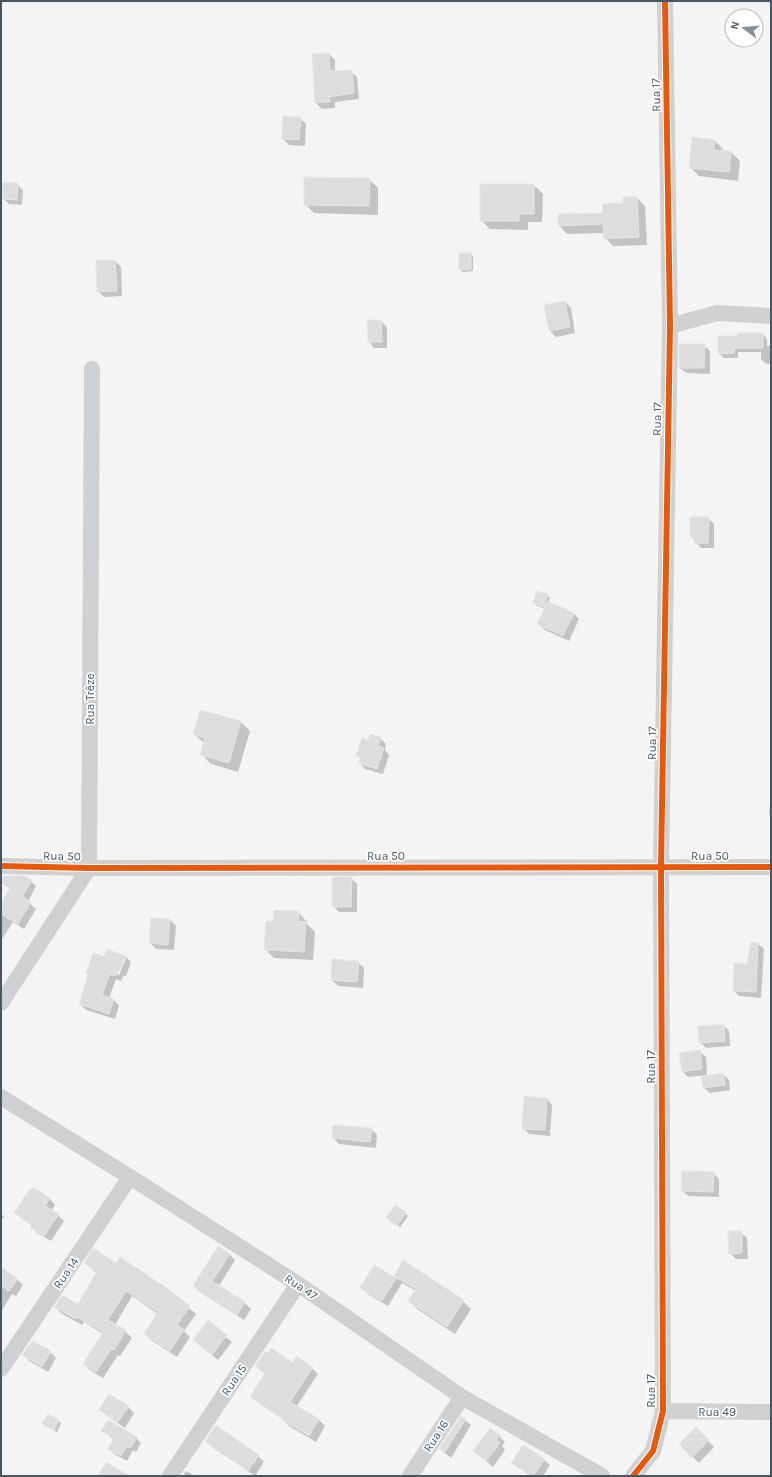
<svg xmlns="http://www.w3.org/2000/svg" width="772" height="1477" viewBox="0 0 772 1477" font-family="Karla,sans-serif">
<style>
.shadow{fill:#0003;fill-rule:evenodd}
.building{fill:#ddddde;stroke:#e5e6e7}
.lines{fill:none;stroke-linecap:round;stroke-linejoin:round}
.minor{stroke:#ced0d2;stroke-width:16}
.cycleway-casing{stroke:#fff;stroke-width:8}
.cycleway{stroke:#e8590c;stroke-width:6}
.labels{text-anchor:middle;stroke-width:3.5;stroke-linejoin:round;paint-order:stroke}
.street-label{font-size:12px;fill:#4a5661;stroke:#fff}
</style>
<rect width="100%" height="100%" fill="#f4f4f4"/>
<g class="shadow">
<polygon points="329,54 335,60 335,72 351,71 357,77 359,99 335,102 335,108 322,109 316,103 313,55"/>
<polygon points="300,118 306,124 305,146 289,145 283,139"/>
<polygon points="715,141 724,150 723,152 731,152 740,161 738,181 699,176 690,167"/>
<polygon points="369,179 378,188 378,215 314,213 305,204"/>
<polygon points="17,184 23,190 22,205 9,204 3,198"/>
<polygon points="534,185 543,194 542,222 528,222 528,230 490,229 481,220"/>
<polygon points="637,198 645,206 647,245 613,246 605,238 604,233 567,234 559,225 604,214"/>
<polygon points="471,254 473,256 473,271 463,272 460,269"/>
<polygon points="115,261 121,267 122,296 104,297 98,291"/>
<polygon points="565,302 571,308 575,333 556,337 550,331"/>
<polygon points="368,321 381,321 387,327 387,348 374,348 369,342"/>
<polygon points="763,334 767,339 767,346 771,346 771,364 766,364 761,359 761,352 738,352 738,358 724,358 719,353 738,337"/>
<polygon points="704,345 710,351 710,374 686,373 680,368"/>
<polygon points="708,518 714,524 714,548 701,548 691,536"/>
<polygon points="547,595 550,598 549,602 574,614 579,619 569,641 545,630 539,624 546,609 537,606 534,603"/>
<polygon points="241,722 250,731 238,772 211,764 202,755 205,744 194,734"/>
<polygon points="380,738 386,744 385,750 389,755 383,774 365,769 360,763 361,759 357,755 369,741"/>
<polygon points="770,803 771,803 771,816 769,814"/>
<polygon points="351,878 357,884 357,912 339,912 333,906"/>
<polygon points="31,881 36,886 28,902 36,909 24,929 13,922 2,939 1,938 1,905 11,890 2,882"/>
<polygon points="298,912 307,922 307,924 315,932 313,960 274,958 265,949 274,922"/>
<polygon points="152,919 170,920 176,926 174,950 156,949 150,943"/>
<polygon points="758,944 764,949 761,998 739,996 734,991"/>
<path d="M108 950 125 956 131 962 126 976 124 975 121 981 116 979 109 998 114 1000 119 1006 115 1019 86 1010 80 1004 105 958ZM123 958H126L119 975H117Z"/>
<polygon points="358,962 364,968 363,988 338,986 332,980"/>
<polygon points="723,1025 729,1031 730,1046 706,1048 700,1042"/>
<polygon points="700,1052 706,1057 707,1075 688,1077 682,1071"/>
<polygon points="723,1074 729,1080 730,1090 710,1093 704,1088"/>
<polygon points="547,1099 552,1105 550,1136 529,1134 523,1128"/>
<polygon points="371,1129 377,1135 376,1148 339,1144 333,1138"/>
<polygon points="713,1173 719,1179 719,1197 688,1196 682,1190"/>
<polygon points="33,1188 50,1199 55,1205 52,1210 64,1221 51,1241 37,1233 31,1227 32,1225 21,1218 15,1212"/>
<polygon points="396,1206 408,1216 400,1227 390,1221"/>
<polygon points="1,1213 4,1217 1,1221"/>
<polygon points="741,1232 747,1238 748,1259 736,1259 730,1253"/>
<polygon points="229,1254 235,1260 219,1286 245,1303 251,1309 244,1320 200,1292 194,1286"/>
<polygon points="403,1261 463,1301 471,1309 455,1334 417,1309 410,1301 416,1291 402,1283 388,1306 368,1294 362,1288 375,1266 398,1280 395,1276"/>
<polygon points="85,1263 117,1264 164,1287 196,1314 184,1331 190,1337 177,1357 151,1340 145,1334 158,1314 132,1296 115,1325 125,1331 132,1338 120,1356 118,1355 103,1378 90,1370 84,1364 103,1334 84,1322 82,1325 62,1314 55,1307 78,1305 97,1273"/>
<polygon points="1,1268 17,1279 23,1285 16,1296 12,1294 1,1312"/>
<polygon points="208,1322 232,1342 218,1360 194,1340"/>
<polygon points="32,1342 50,1352 56,1358 48,1372 29,1361 23,1355"/>
<polygon points="293,1363 312,1368 318,1374 296,1407 319,1420 325,1426 316,1442 289,1426 283,1419 257,1402 251,1397 265,1374 256,1366"/>
<polygon points="128,1407 134,1413 125,1428 106,1415 100,1409"/>
<polygon points="465,1420 471,1425 451,1458 440,1449"/>
<polygon points="58,1421 61,1423 57,1432 44,1424"/>
<polygon points="108,1421 136,1438 141,1443 136,1452 133,1450 127,1461 114,1454 109,1449 114,1440 102,1430"/>
<polygon points="696,1428 714,1447 699,1463 680,1444"/>
<polygon points="499,1436 505,1442 502,1446 505,1450 493,1467 474,1451"/>
<polygon points="206,1441 258,1456 264,1462 255,1476 212,1447"/>
<polygon points="544,1460 550,1465 543,1476 530,1476 513,1463"/>
<polygon points="186,1471 195,1476 183,1476"/>
</g>
<g class="building">
<polygon points="329,53 330,71 352,70 354,93 329,97 330,102 315,103 312,54"/>
<polygon points="283,116 301,117 299,140 282,139"/>
<polygon points="692,137 715,140 714,150 731,151 729,172 689,168"/>
<polygon points="304,177 370,178 369,206 304,205"/>
<polygon points="3,182 18,183 17,200 2,199"/>
<polygon points="480,184 534,184 534,214 519,214 519,221 480,221"/>
<polygon points="623,197 637,197 639,237 604,239 603,224 558,226 558,214 603,213 602,204 623,203"/>
<polygon points="459,253 471,253 471,269 459,270"/>
<polygon points="96,260 115,260 117,291 97,292"/>
<polygon points="565,301 570,327 549,331 544,305"/>
<polygon points="367,320 381,320 382,342 368,342"/>
<polygon points="737,333 763,333 763,348 734,348 734,353 718,354 718,336 737,336"/>
<polygon points="679,344 705,344 704,368 679,368"/>
<polygon points="690,517 709,517 708,543 694,543 694,537 690,536"/>
<polygon points="537,591 548,594 544,607 533,603"/>
<polygon points="548,601 574,613 563,636 537,624"/>
<polygon points="200,710 241,721 229,763 200,755 205,738 193,734"/>
<polygon points="370,734 381,737 378,746 384,748 377,769 358,763 360,757 356,756 362,738 368,740"/>
<polygon points="4,876 24,876 32,880 22,897 31,902 18,924 1,914 1,903 10,888 1,883"/>
<polygon points="332,877 352,877 351,907 332,907"/>
<polygon points="274,910 299,911 298,921 306,922 304,952 264,950 266,921 273,921"/>
<polygon points="151,918 170,919 168,945 149,943"/>
<polygon points="751,942 758,943 756,992 733,991 734,963 747,964"/>
<polygon points="107,949 125,956 120,970 118,970 115,976 110,974 102,995 114,999 109,1014 79,1004 88,974 86,973 93,953 104,957"/>
<polygon points="332,959 359,961 357,982 331,980"/>
<polygon points="724,1024 725,1041 699,1043 698,1026"/>
<polygon points="700,1050 702,1069 682,1072 679,1053"/>
<polygon points="723,1073 725,1085 703,1088 701,1077"/>
<polygon points="524,1096 547,1098 545,1130 522,1129"/>
<polygon points="333,1125 372,1128 370,1142 332,1138"/>
<polygon points="682,1171 714,1172 713,1192 681,1191"/>
<polygon points="33,1187 50,1198 45,1206 59,1214 44,1236 30,1227 32,1224 14,1213 28,1191 29,1192"/>
<polygon points="395,1205 406,1212 397,1226 386,1218"/>
<polygon points="728,1231 742,1231 742,1253 729,1254"/>
<polygon points="218,1246 230,1254 212,1281 245,1302 237,1315 193,1286"/>
<polygon points="93,1248 116,1263 120,1257 164,1286 190,1306 177,1325 184,1330 170,1351 144,1334 158,1312 126,1291 108,1320 126,1330 114,1350 111,1349 96,1372 83,1364 103,1332 77,1317 76,1319 54,1307 62,1295 78,1304 97,1271 84,1263"/>
<polygon points="403,1260 464,1300 447,1327 408,1301 416,1289 394,1276"/>
<polygon points="374,1265 396,1278 382,1301 360,1288"/>
<polygon points="1,1267 18,1279 9,1291 1,1285"/>
<polygon points="208,1320 227,1335 212,1355 193,1340"/>
<polygon points="32,1341 51,1351 42,1367 22,1355"/>
<polygon points="271,1348 292,1362 296,1356 313,1367 290,1402 319,1419 309,1436 282,1420 283,1418 250,1397 265,1373 255,1366 265,1351 268,1353"/>
<polygon points="109,1394 129,1406 118,1422 99,1410"/>
<polygon points="48,1414 59,1420 54,1430 42,1424"/>
<polygon points="461,1416 466,1419 445,1452 439,1449"/>
<polygon points="108,1420 137,1437 130,1448 127,1446 121,1456 108,1449 114,1438 101,1431"/>
<polygon points="216,1425 259,1455 248,1471 205,1441"/>
<polygon points="696,1427 709,1440 692,1458 679,1444"/>
<polygon points="490,1428 500,1435 496,1440 500,1443 486,1461 473,1451"/>
<polygon points="523,1445 545,1459 533,1476 531,1476 511,1463"/>
<polygon points="106,1462 130,1476 98,1476"/>
</g>
<g class="lines">
<g class="minor">
<polyline points="670,326 717,313 771,316"/>
<polyline points="1,866 89,868 771,867"/>
<polyline points="1,1003 89,868 92,369"/>
<polyline points="1,1097 130,1177 298,1284 462,1397 602,1476"/>
<polyline points="1,1369 130,1177"/>
<polyline points="663,1411 771,1412"/>
<polyline points="170,1476 298,1284"/>
<polyline points="410,1476 462,1397"/>
<polyline points="633,1476 653,1451 663,1411 661,866 670,326 665,1"/>
</g>
<defs>
<g id="cycleway">
<polyline points="1,866 89,868 771,867"/>
<polyline points="633,1476 653,1451 663,1411 661,866 670,326 665,1"/>
</g>
</defs>
<use href="#cycleway" class="cycleway-casing"/>
<use href="#cycleway" class="cycleway"/>
</g>
<g class="labels">
<g class="street-label">
<text transform="translate(656 95) rotate(-91)" y="4">Rua 17</text>
<text transform="translate(657 419) rotate(-89)" y="4">Rua 17</text>
<text transform="translate(90 699) rotate(-90)" y="4">Rua Trêze</text>
<text transform="translate(652 743) rotate(-89)" y="4">Rua 17</text>
<text transform="translate(62 856) rotate(1)" y="4">Rua 50</text>
<text x="386" y="860">Rua 50</text>
<text x="710" y="860">Rua 50</text>
<text transform="translate(651 1067) rotate(-90)" y="4">Rua 17</text>
<text transform="translate(66 1273) rotate(-56)" y="4">Rua 14</text>
<text transform="translate(301 1287) rotate(34)" y="4">Rua 47</text>
<text transform="translate(234 1380) rotate(-56)" y="4">Rua 15</text>
<text transform="translate(651 1391) rotate(-90)" y="4">Rua 17</text>
<text x="717" y="1416">Rua 49</text>
<text transform="translate(436 1436) rotate(-57)" y="4">Rua 16</text>
</g>
</g>
<rect width="772" height="1477" fill="none" stroke="#4a5661" stroke-width="4"/>
<g transform="translate(744 28) rotate(286)"><circle r="19" fill="#ffffff" stroke="#b7bbc0"/>
<path d="M0-3L7 15L0 10L-7 15Z" fill="#868d94"/>
<text y="-6" font-size="11" font-weight="bold" text-anchor="middle" fill="#4a5661">N</text>
</g>
</svg>
